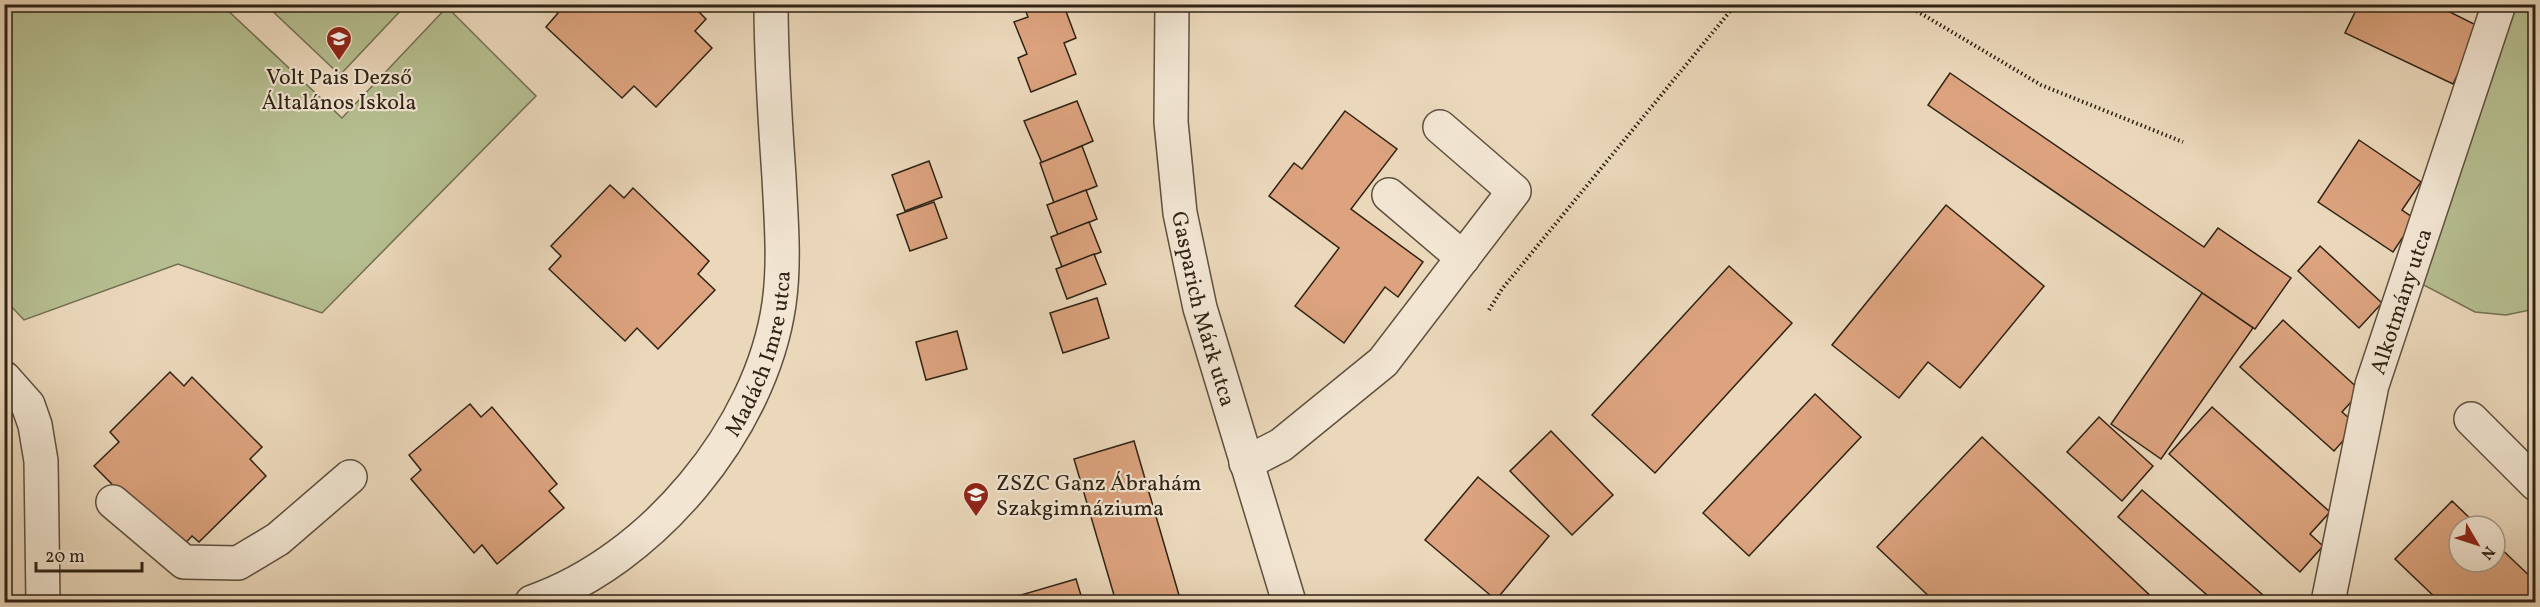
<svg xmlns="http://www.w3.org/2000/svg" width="2540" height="607" viewBox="0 0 2540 607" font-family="Vollkorn,serif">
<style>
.green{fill:#b6bf91;stroke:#727053;stroke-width:1.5}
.building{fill:#dca37e;stroke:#2f2215;stroke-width:1.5}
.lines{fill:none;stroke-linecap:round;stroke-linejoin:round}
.minor-casing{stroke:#5e503e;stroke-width:36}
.path{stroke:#2f2215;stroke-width:4;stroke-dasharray:1.5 3;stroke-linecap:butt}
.minor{stroke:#f2e6d3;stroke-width:33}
.labels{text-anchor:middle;stroke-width:4.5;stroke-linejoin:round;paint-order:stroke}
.poi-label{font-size:22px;fill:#2f2215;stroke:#f2e6d3}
.street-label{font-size:22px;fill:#2f2215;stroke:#f2e6d3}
</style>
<rect width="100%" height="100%" fill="#ebd8bb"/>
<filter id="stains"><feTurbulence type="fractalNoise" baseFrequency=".00333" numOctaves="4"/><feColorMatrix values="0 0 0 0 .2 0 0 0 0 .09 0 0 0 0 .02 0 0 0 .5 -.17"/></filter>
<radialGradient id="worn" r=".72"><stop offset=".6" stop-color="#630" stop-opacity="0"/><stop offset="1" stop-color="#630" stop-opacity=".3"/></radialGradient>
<g class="green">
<polygon points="4,5 222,5 342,118 447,7 536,96 322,313 178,264 24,320 5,300"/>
<polygon points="266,5 406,5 340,75"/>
<polygon points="2512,5 2535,5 2535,309 2506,315 2475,312 2416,281"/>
</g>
<g class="building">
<polygon points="549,4 691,4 706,19 695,31 712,48 656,107 634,86 622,98 546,27 558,13"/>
<polygon points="1023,4 1068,4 1064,6 1076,38 1064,43 1076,74 1031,92 1018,58 1027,54 1014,22 1028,17"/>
<polygon points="2359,4 2434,4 2480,27 2453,84 2345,33"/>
<polygon points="1950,73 2204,247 2218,228 2291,278 2255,329 1928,105"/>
<polygon points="1077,101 1093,141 1042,163 1024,121"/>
<polygon points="1345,111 1397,149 1351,209 1423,262 1398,297 1385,287 1344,343 1295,306 1339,248 1269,196 1294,163 1302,169"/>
<polygon points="2359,140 2421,182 2402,210 2415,219 2393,252 2318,202"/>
<polygon points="1082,146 1097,186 1054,203 1040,163"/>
<polygon points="929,161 942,197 905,211 892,175"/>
<polygon points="610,185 624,198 633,188 709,261 698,274 715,290 658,349 637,328 625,341 549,269 561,256 551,246"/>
<polygon points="1086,190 1097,219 1058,235 1047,205"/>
<polygon points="934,202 947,238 910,251 897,215"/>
<polygon points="1946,205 2044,286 1960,388 1928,362 1899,398 1832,345"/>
<polygon points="1089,222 1101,252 1062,267 1051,237"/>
<polygon points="2320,246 2382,303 2359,328 2298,271"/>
<polygon points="1094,254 1106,284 1067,299 1056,269"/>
<polygon points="1729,266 1792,323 1655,473 1592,415"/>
<polygon points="2202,293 2253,328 2161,459 2111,424"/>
<polygon points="1097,298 1109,338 1063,353 1050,313"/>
<polygon points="2283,320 2361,391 2342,412 2357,425 2334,451 2240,367"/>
<polygon points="957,331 967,369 926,380 916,342"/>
<polygon points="170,372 184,386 192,377 262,447 250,459 266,476 199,542 192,536 178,551 94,466 119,442 110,432"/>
<polygon points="1815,394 1861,437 1749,556 1703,513"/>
<polygon points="470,404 481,417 492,407 557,484 549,491 564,508 497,564 482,545 474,553 411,479 421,470 409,455"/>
<polygon points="2212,407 2330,512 2310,534 2323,546 2300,572 2169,454"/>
<polygon points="2099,417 2153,466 2122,501 2067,452"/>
<polygon points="1551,431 1613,495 1572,535 1510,471"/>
<polygon points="1982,437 2157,602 1935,602 1877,547"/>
<polygon points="1134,441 1181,602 1116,602 1074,459"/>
<polygon points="1478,477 1549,536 1496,600 1425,540"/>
<polygon points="2142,490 2271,602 2215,602 2118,517"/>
<polygon points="2452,501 2478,526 2459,526 2459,562 2495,562 2495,543 2536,582 2536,602 2440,602 2395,559"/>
<polygon points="1076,579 1083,602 997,602"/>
</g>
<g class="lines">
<defs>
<g id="minor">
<path id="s1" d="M1172 4 1171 122 1180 213 1200 308 1289 602"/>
<polyline points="1389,195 1463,258"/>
<polyline points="4,378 28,405 35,425 41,461 43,602"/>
<polyline points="2471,419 2536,484"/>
<polyline points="1246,463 1281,445 1383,362 1514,191 1440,127"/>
<polyline points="113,502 184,562 238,563 278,539 350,477"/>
<path id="s2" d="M532 602C651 561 761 430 779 304 785 262 781 219 779 177 775 120 771 62 771 4"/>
<path id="s3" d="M2328 602 2372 385 2499 4"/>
</g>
</defs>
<use href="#minor" class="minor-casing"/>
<g class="path">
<polyline points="1905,4 2041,85 2183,142"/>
<polyline points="1489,310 1502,289 1736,4"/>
</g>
<use href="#minor" class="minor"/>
</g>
<defs>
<symbol id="school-pin" viewBox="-11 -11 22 30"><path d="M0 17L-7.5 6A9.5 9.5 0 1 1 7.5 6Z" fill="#8f2418" stroke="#f2e6d3"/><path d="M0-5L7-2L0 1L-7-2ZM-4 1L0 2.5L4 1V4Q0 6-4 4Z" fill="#fff"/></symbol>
</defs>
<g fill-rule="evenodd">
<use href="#school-pin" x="324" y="24" width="30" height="40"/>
<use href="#school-pin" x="961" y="480" width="30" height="40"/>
</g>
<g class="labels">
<g class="poi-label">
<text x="339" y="84">Volt Pais Dezső<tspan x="339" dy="25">Általános Iskola</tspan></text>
<text x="996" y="490" text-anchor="start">ZSZC Ganz Ábrahám<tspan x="996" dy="25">Szakgimnáziuma</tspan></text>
</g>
<g class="street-label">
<text dy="8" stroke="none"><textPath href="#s3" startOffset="310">Alkotmány utca</textPath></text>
<text dy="8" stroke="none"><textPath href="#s1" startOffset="308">Gasparich Márk utca</textPath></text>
<text dy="8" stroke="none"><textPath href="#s2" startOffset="351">Madách Imre utca</textPath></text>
</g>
</g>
<rect width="2540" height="607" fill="none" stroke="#ebd8bb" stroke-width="24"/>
<rect x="6" y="6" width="2528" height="595" fill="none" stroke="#2f2215" stroke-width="3"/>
<rect x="12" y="12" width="2516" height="583" fill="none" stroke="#2f2215" stroke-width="1.5"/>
<g transform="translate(2477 544) rotate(129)"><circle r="28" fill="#f2e6d3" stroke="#a49887" stroke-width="1.5"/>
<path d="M0-4.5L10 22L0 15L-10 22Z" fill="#8f2418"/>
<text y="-9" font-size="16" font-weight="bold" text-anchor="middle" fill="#2f2215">N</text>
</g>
<path d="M36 562v9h106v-9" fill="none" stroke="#2f2215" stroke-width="3"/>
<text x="45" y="562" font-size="18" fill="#2f2215" stroke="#f2e6d3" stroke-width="4.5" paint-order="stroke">20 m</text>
<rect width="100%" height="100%" filter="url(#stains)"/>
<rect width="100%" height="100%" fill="url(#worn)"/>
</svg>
